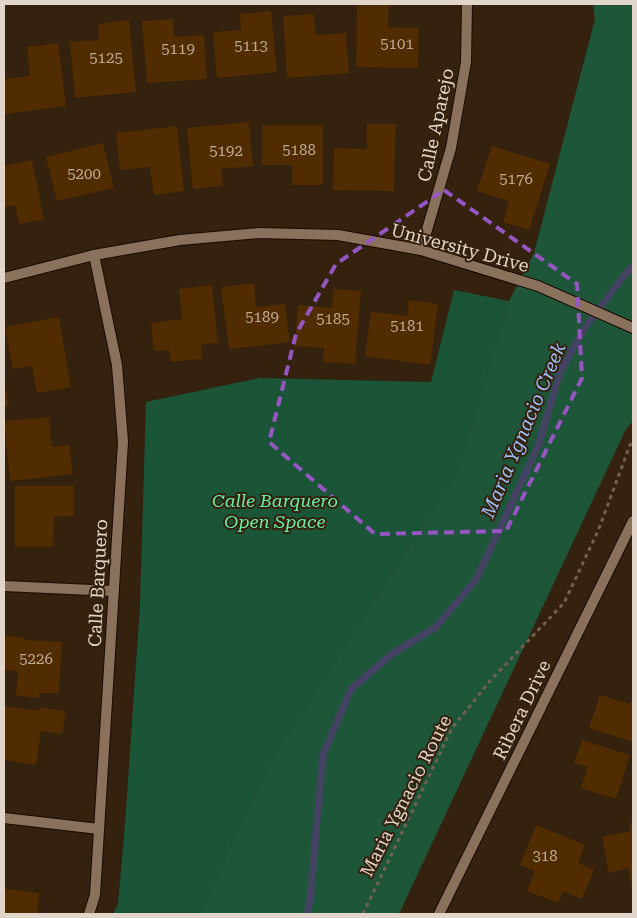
<svg xmlns="http://www.w3.org/2000/svg" width="637" height="918" viewBox="0 0 637 918" font-family="'Roboto Serif',serif">
<style>
.green{fill:#1b5538}
.forest{fill:#1e563a}
.lines{fill:none;stroke-linecap:round;stroke-linejoin:round}
.stream{stroke:#444364;stroke-width:7}
.building{fill:#512c00}
.minor-casing{stroke:#1b0a00;stroke-width:12}
.tertiary-casing{stroke:#1b0a00;stroke-width:12}
.path{stroke:#726150;stroke-width:3;stroke-dasharray:4 4;stroke-linecap:butt}
.minor{stroke:#89715c;stroke-width:10}
.tertiary{stroke:#89715c;stroke-width:10}
.marked{fill:none;stroke:#9556c2;stroke-width:4;stroke-dasharray:10 6;stroke-linejoin:round}
.labels{text-anchor:middle;stroke-width:4;stroke-linejoin:round;paint-order:stroke}
.number-label{font-size:15px;fill:#beab98}
.street-label{font-size:18px;fill:#e2d5ca;stroke:#34210e}
.park-label{font-size:18px;font-style:italic;fill:#67f1ab;stroke:#34210e}
.water-label{font-size:19px;font-style:italic;fill:#9ec1fe;stroke:#34210e}
</style>
<rect width="100%" height="100%" fill="#34210e"/>
<polygon class="green" points="454,290 509,301 457,472 271,760 199,914 113,914 118,904 125,825 140,605 146,402 259,378 431,382"/>
<polygon class="forest" points="593,4 633,4 633,421 626,429 399,914 199,914 271,760 457,472 509,301 534,253 595,19"/>
<g class="lines">
<polyline class="stream" points="307,914 310,901 323,755 351,689 392,654 436,627 476,580 539,444 560,372 584,329 626,273 633,267"/>
</g>
<g class="building">
<polygon points="357,4 389,4 388,27 419,28 418,68 356,67"/>
<polygon points="271,11 277,72 217,78 213,32 241,30 240,14"/>
<polygon points="314,14 316,35 346,33 349,73 287,78 283,16"/>
<polygon points="173,19 174,37 204,35 207,79 147,83 142,21"/>
<polygon points="129,20 136,92 75,98 70,42 99,40 98,24"/>
<polygon points="58,43 66,106 5,114 4,79 30,76 27,47"/>
<polygon points="249,122 253,166 221,169 223,186 193,189 187,128"/>
<polygon points="367,124 396,124 394,191 333,190 334,148 367,149"/>
<polygon points="262,125 323,125 323,185 292,185 292,165 262,165"/>
<polygon points="177,126 184,191 154,195 150,167 120,170 116,133"/>
<polygon points="103,143 114,188 57,201 46,157"/>
<polygon points="492,146 550,164 529,230 503,222 509,201 477,191"/>
<polygon points="32,160 44,219 19,224 15,205 4,207 4,166"/>
<polygon points="254,283 256,307 285,304 290,342 229,349 221,287"/>
<polygon points="212,285 218,342 201,345 202,359 171,362 169,350 154,351 151,323 182,319 179,289"/>
<polygon points="333,289 361,291 355,364 323,362 324,348 295,346 298,305 332,308"/>
<polygon points="409,300 438,304 430,365 365,356 371,312 407,316"/>
<polygon points="59,317 71,387 37,393 32,366 13,369 5,327"/>
<polygon points="4,384 9,405 4,406"/>
<polygon points="49,417 52,447 69,445 73,474 10,481 4,421"/>
<polygon points="15,486 74,486 74,516 54,516 53,547 15,547"/>
<polygon points="4,636 24,637 24,640 62,642 59,693 40,693 39,698 16,696 18,671 4,670"/>
<polygon points="600,695 630,704 633,695 633,742 589,728"/>
<polygon points="4,706 40,711 40,707 66,711 62,734 41,731 36,765 4,760"/>
<polygon points="582,740 630,755 616,799 581,788 588,767 574,763"/>
<polygon points="633,822 633,888 632,888 628,868 609,873 602,837 631,831 629,823"/>
<polygon points="536,825 585,845 578,863 594,870 582,899 563,891 558,903 527,891 535,871 520,865"/>
<polygon points="4,889 39,893 37,914 4,914"/>
</g>
<g class="lines">
<defs>
<g id="minor">
<polyline points="421,250 451,148 466,62 467,4"/>
<polyline points="4,586 114,591"/>
<polyline points="4,818 99,829"/>
<polyline points="89,914 95,895 123,442 117,365 94,255"/>
<polyline points="439,914 633,521"/>
</g>
<polyline id="tertiary" points="4,278 94,255 180,240 260,233 338,235 421,250 538,286 633,328"/>
</defs>
<use href="#minor" class="minor-casing"/>
<use href="#tertiary" class="tertiary-casing"/>
<polyline class="path" points="363,914 452,728 490,681 564,603 598,531 630,445 633,441"/>
<use href="#minor" class="minor"/>
<use href="#tertiary" class="tertiary"/>
</g>
<path class="marked" d="M444 190 577 284 582 378 506 531 375 534 269 442 296 334 336 264Z"/>
<g class="labels">
<g class="number-label">
<text x="397" y="49">5101</text>
<text x="251" y="51">5113</text>
<text x="178" y="54">5119</text>
<text x="106" y="63">5125</text>
<text x="299" y="155">5188</text>
<text x="226" y="156">5192</text>
<text x="84" y="179">5200</text>
<text x="516" y="184">5176</text>
<text x="262" y="322">5189</text>
<text x="333" y="324">5185</text>
<text x="407" y="331">5181</text>
<text x="36" y="664">5226</text>
<text x="545" y="861">318</text>
</g>
<g class="street-label">
<text transform="translate(436 125) rotate(-78)" y="6">Calle Aparejo</text>
<text transform="translate(460 248) rotate(15)" y="6">University Drive</text>
<text transform="translate(98 583) rotate(-87)" y="6">Calle Barquero</text>
<text transform="translate(522 710) rotate(-64)" y="6">Ribera Drive</text>
<text transform="translate(406 796) rotate(-63)" y="6">Maria Ygnacio Route</text>
</g>
<g class="park-label">
<text x="275" y="507">Calle Barquero<tspan x="275" dy="21">Open Space</tspan></text>
</g>
<g class="water-label">
<text transform="translate(523 430) rotate(-67)" y="7">Maria Ygnacio Creek</text>
</g>
</g>
<rect width="637" height="918" fill="none" stroke="#e2d5ca" stroke-width="10"/>
</svg>
